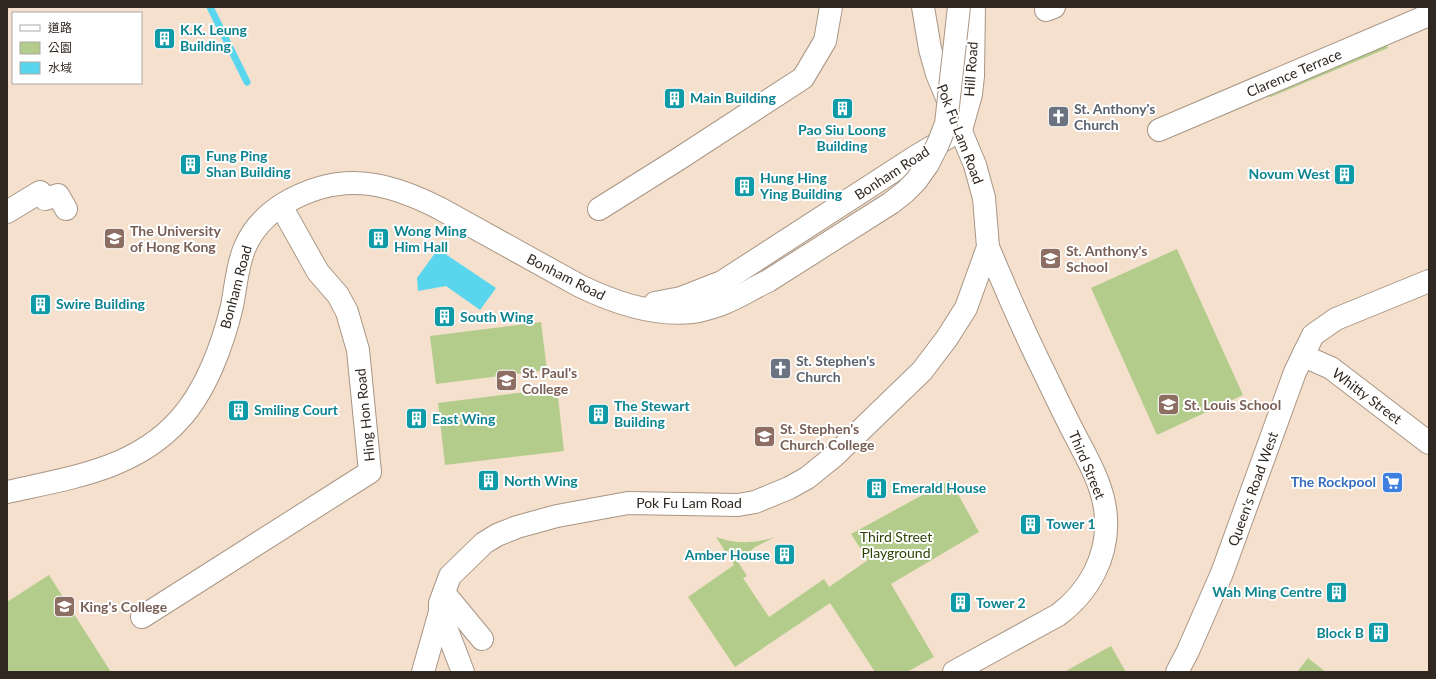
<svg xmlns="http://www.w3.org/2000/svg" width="1436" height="679" viewBox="0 0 1436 679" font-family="Lato,'Noto Sans TC',sans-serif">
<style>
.green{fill:#b4cc8b}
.water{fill:#59d6ee}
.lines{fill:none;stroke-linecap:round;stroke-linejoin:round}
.stream{stroke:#59d6ee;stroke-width:7}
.minor-casing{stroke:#a89584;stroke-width:24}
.major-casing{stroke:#a89584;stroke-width:24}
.minor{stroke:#fff;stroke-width:22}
.major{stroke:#fff;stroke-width:22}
.major-bridge-casing{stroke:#a89584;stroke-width:24;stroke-linecap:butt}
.major-bridge{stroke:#fff;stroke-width:22}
.labels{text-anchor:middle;stroke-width:4;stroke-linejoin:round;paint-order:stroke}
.culture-label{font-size:14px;font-weight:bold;fill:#0d838f;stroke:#fff;text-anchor:start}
.street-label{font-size:14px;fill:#302821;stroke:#fff}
.worship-label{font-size:14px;font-weight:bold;fill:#5b616d;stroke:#fff;text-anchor:start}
.education-label{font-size:14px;font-weight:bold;fill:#785e54;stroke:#fff;text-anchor:start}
.shop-label{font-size:14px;font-weight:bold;fill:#366cbe;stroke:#fff;text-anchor:end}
.park-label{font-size:14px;fill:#2f4101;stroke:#fff}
</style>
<rect width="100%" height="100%" fill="#f4e0cd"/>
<g class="green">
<polygon points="1384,40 1388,48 1268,98 1286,81"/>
<polygon points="1177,249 1243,395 1157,435 1091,288"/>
<polygon points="541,322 547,370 436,384 430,336"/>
<polygon points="557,388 564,451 445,465 438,403"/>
<path d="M950 480 979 532 891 584 934 657 907 672H875L830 603 735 667 688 597 734 565 716 537C736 544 754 544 775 537L755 547 738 562 747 576 743 578 769 617 824 579 829 587 868 560 851 534Z"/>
<polygon points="49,575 111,672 7,672 7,602"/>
<polygon points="1111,646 1126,672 1064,672"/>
<polygon points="1308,658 1326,672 1297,672"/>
</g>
<polygon class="water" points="438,249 496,288 480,310 446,286 418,291 417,278"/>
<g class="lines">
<polyline class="stream" points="210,7 247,82"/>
<defs>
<g id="minor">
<polyline points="1046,10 1054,7"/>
<polyline points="961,130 971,94 973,76 974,7"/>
<polyline points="1159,130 1422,18 1429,13"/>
<polyline points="599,209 677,160 803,78 825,41 831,7"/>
<polyline points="7,212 40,192 45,199 58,195 66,209"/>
<polyline points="1304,353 1306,357 1331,368 1429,443"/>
<polyline points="444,593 482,639"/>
<polyline points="142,617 370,472 358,350 347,312 338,295 318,272 281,206"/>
<polyline points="423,672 440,612"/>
</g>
<g id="major">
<polyline points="655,303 681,298 722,282 915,157 947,138"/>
<path d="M7 492C69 478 134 470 179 420 206 391 223 344 232 306 236 286 237 265 245 247 253 228 267 214 285 203 340 171 386 181 439 208L580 286C615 303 654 316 692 312 702 311 713 307 722 304 738 298 753 288 768 281"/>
<polyline points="463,672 440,612 440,603 450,576 484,543 497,535 517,527 557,516 628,503 738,505 755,502 789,488 807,478 833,457 922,371 947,338 966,308 988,247 984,198 975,165 937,74 930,49 923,7"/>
<path d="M954 672 1058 615C1089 592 1108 557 1106 519 1105 489 1089 462 1076 437 1065 416 1055 395 1045 374 1024 332 1006 290 988 247"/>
<polyline points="1177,672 1188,651 1222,573 1295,372 1313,335 1336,319 1429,281"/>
</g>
</defs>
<use href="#minor" class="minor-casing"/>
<use href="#major" class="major-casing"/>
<use href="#minor" class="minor"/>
<use href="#major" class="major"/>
<defs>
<polyline id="major-bridge" points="768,281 891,203 905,192 916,181 928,164 938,144 946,124 959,7"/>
</defs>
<use href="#major-bridge" class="major-bridge-casing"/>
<use href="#major-bridge" class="major-bridge"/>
</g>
<defs>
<symbol id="building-square" viewBox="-11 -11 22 22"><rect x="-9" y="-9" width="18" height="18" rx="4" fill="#0f9aa8" stroke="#fff"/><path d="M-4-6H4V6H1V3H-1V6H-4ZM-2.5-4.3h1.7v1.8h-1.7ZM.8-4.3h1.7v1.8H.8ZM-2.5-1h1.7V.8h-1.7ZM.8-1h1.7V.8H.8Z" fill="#fff"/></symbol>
<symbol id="church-square" viewBox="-11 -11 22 22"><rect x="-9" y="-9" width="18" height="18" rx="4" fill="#6b7280" stroke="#fff"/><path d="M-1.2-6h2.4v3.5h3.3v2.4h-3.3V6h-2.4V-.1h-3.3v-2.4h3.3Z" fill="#fff"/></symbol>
<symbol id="university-square" viewBox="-11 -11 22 22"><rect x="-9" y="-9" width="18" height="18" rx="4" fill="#8d6e63" stroke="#fff"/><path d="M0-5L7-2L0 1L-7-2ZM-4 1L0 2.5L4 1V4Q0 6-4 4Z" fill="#fff"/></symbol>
<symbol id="school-square" viewBox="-11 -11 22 22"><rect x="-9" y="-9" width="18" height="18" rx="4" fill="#8d6e63" stroke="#fff"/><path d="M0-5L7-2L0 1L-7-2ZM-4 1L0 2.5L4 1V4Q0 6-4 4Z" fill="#fff"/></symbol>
<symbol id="supermarket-square" viewBox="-11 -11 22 22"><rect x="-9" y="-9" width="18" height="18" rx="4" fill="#3f7fe0" stroke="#fff"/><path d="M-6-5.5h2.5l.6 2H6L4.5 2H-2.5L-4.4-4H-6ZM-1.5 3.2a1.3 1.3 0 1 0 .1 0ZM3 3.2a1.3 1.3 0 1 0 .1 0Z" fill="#fff"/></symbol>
</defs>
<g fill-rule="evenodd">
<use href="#building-square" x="152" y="26" width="25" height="25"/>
<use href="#building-square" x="662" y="86" width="25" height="25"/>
<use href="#building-square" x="830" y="96" width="25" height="25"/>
<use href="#church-square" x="1046" y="104" width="25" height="25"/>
<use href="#building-square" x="178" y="152" width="25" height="25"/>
<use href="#building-square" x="1332" y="162" width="25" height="25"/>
<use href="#building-square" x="732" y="174" width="25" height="25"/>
<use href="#university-square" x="102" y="226" width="25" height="25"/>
<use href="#building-square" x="366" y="226" width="25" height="25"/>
<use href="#school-square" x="1038" y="246" width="25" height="25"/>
<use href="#building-square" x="28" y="292" width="25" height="25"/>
<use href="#building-square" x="432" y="304" width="25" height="25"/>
<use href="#church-square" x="768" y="356" width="25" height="25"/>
<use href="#school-square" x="494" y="368" width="25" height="25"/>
<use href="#school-square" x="1156" y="392" width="25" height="25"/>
<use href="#building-square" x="226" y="398" width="25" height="25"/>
<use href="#building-square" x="586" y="402" width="25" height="25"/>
<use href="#building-square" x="404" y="406" width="25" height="25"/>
<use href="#school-square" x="752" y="424" width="25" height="25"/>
<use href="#building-square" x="476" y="468" width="25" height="25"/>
<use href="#supermarket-square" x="1380" y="470" width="25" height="25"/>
<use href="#building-square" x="864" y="476" width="25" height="25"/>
<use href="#building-square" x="1018" y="512" width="25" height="25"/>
<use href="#building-square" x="772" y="542" width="25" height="25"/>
<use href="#building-square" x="1324" y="580" width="25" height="25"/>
<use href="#building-square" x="948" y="590" width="25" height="25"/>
<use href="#school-square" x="52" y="594" width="25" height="25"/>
<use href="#building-square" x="1366" y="620" width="25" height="25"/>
</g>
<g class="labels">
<g class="culture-label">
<text x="180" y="35">K.K. Leung<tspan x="180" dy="16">Building</tspan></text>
<text x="690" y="103">Main Building</text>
<text x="842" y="135" text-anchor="middle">Pao Siu Loong<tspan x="842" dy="16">Building</tspan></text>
<text x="206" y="161">Fung Ping<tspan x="206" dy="16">Shan Building</tspan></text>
<text x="1330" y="179" text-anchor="end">Novum West</text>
<text x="760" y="183">Hung Hing<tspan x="760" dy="16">Ying Building</tspan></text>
<text x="394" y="236">Wong Ming<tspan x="394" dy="16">Him Hall</tspan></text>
<text x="56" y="309">Swire Building</text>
<text x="460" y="322">South Wing</text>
<text x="614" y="411">The Stewart<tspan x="614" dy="16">Building</tspan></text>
<text x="254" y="415">Smiling Court</text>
<text x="432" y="424">East Wing</text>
<text x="504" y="486">North Wing</text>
<text x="892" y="493">Emerald House</text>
<text x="1046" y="529">Tower 1</text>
<text x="770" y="560" text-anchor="end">Amber House</text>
<text x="1322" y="597" text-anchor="end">Wah Ming Centre</text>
<text x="976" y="608">Tower 2</text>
<text x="1364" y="638" text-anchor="end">Block B</text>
</g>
<g class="street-label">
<text transform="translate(971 69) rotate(-86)" y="5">Hill Road</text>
<text transform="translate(1294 73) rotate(-23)" y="5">Clarence Terrace</text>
<text transform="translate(960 134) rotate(69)" y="5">Pok Fu Lam Road</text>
<text transform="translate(892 173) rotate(-33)" y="5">Bonham Road</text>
<text transform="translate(566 277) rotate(27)" y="5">Bonham Road</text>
<text transform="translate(236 287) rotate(-75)" y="5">Bonham Road</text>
<text transform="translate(1367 396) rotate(37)" y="5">Whitty Street</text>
<text transform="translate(365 415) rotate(-96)" y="5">Hing Hon Road</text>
<text transform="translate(1087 465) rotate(67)" y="5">Third Street</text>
<text transform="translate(1253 489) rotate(-70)" y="5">Queen's Road West</text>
<text x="689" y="508">Pok Fu Lam Road</text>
</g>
<g class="worship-label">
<text x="1074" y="114">St. Anthony's<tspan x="1074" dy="16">Church</tspan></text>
<text x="796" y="366">St. Stephen's<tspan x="796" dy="16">Church</tspan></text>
</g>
<g class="education-label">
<text x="130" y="236">The University<tspan x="130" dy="16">of Hong Kong</tspan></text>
<text x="1066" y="256">St. Anthony's<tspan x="1066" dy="16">School</tspan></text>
<text x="522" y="378">St. Paul's<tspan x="522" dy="16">College</tspan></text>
<text x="1184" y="410">St. Louis School</text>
<text x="780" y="434">St. Stephen's<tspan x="780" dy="16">Church College</tspan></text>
<text x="80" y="612">King's College</text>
</g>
<g class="shop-label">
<text x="1376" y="487">The Rockpool</text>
</g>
<g class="park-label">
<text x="896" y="542">Third Street<tspan x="896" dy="16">Playground</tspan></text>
</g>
</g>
<rect width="1436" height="679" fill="none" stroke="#302821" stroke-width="16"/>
<rect x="12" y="12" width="130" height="72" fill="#ffffff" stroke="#aca9a6"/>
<rect x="20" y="25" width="20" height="6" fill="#ffffff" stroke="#aca9a6"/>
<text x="48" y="32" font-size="12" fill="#302821">道路</text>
<rect x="20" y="42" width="20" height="12" fill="#b4cc8b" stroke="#aca9a6"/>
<text x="48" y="52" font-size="12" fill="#302821">公園</text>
<rect x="20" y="62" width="20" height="12" fill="#59d6ee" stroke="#aca9a6"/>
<text x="48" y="72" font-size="12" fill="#302821">水域</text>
</svg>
